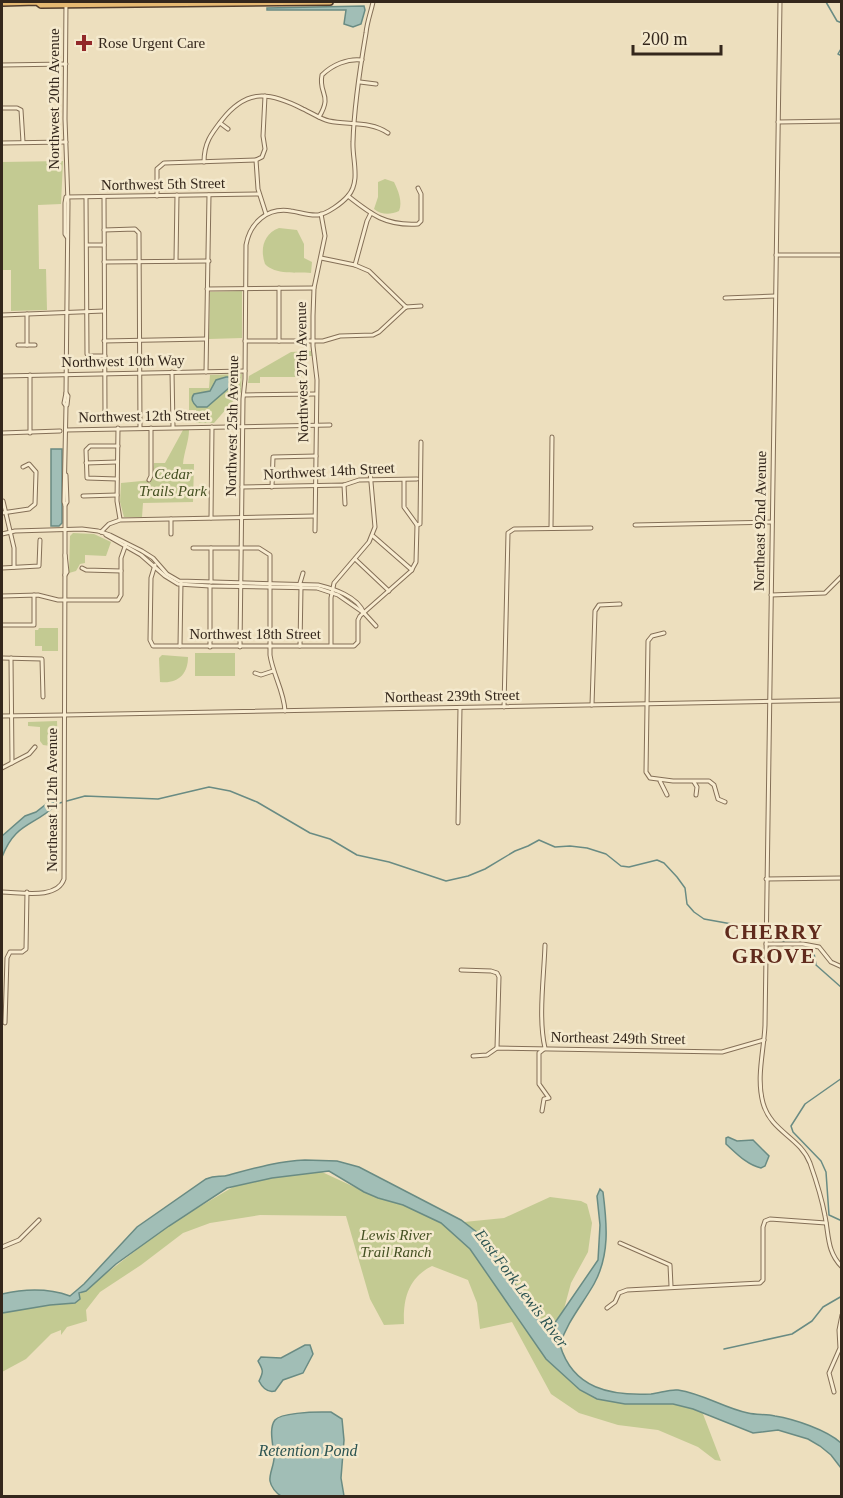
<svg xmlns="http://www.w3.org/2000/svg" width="843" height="1498" viewBox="0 0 843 1498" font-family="Georgia,serif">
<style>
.green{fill:#c3ca92}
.water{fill:#a1beb6;stroke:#698b83;stroke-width:1.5}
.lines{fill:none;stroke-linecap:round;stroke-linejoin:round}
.stream{stroke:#698b83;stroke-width:1.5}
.minor-casing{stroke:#846f57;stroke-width:5}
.tertiary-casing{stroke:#846f57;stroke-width:5}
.trunk-casing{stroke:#523d2c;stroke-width:8}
.minor{stroke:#f8ecd0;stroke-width:3}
.tertiary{stroke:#f8ecd0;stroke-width:3}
.trunk{stroke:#e6b972;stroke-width:5}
.poi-dot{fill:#922829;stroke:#f4e9cd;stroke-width:2}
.labels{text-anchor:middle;stroke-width:5;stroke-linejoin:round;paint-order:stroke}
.poi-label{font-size:15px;fill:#34271c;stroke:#f4e9cd;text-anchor:start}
.street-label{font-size:15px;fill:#34271c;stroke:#f4e9cd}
.park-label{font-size:15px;font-style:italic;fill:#445022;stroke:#f4e9cd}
.water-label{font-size:16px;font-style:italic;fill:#2b5351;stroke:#f4e9cd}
.district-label{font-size:21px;font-weight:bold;letter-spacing:1.5px;fill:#602a1c;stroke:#f4e9cd}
</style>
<rect width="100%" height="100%" fill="#eddfbe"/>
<g class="green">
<polygon points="63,161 61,204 38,205 39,269 46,269 47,310 11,311 11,270 2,270 2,162"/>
<path d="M385 179 394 182C398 190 403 202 399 211 390 215 382 215 374 209L378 197V182Z"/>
<path d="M279 228 297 230 304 244V258L312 262 311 273C297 272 275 275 265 264 260 250 263 234 279 228Z"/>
<polygon points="242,291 242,338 209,339 210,292"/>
<polygon points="311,351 312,356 300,356 302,377 260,377 260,383 248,383 249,376 291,352"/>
<polygon points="242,374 241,392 214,423 196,423 196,410 189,410 189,388 209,388 210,375"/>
<path d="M183 430H189C189 441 184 452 183 464H194L193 502 143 503 142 517H124L120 502 121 483 152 480 154 463H165Z"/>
<polygon points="73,533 94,534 111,542 106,556 85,555 85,563 80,564 76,571 69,573 70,536"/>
<polygon points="39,628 58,628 58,651 42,651 42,646 35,646 35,630 38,630"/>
<rect x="195" y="653" width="40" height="23"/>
<path d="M162 655 188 657C188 674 178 684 160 682L159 658Z"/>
<polygon points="57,721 58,747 43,745 40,741 40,727 28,726 28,722"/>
<path d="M322 1172 378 1198 403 1204 441 1223 470 1249 546 1359 558 1368 599 1394 673 1401 698 1409 703 1414 721 1461 715 1460 698 1447 658 1430 618 1425 579 1413 551 1394 512 1322 480 1329 477 1303 468 1280 432 1266C408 1278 403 1299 404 1324L384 1325 370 1299 346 1216 260 1215 210 1223 183 1233 141 1265 100 1292 86 1310 87 1321 67 1327 61 1335V1330L51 1334 26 1359 2 1372V1312L33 1306 75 1302 80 1294 167 1226 238 1184 281 1175Z"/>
<polygon points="550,1197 581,1201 587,1204 592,1223 588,1252 571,1283 564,1309 552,1327 546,1328 534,1314 489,1245 464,1222 504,1218"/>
</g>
<g class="water">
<polygon points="364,6 365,10 361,24 353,27 344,24 346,10 267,10 267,8"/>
<path d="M226 377H237L238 380 207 407H197C193 403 190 399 194 394L210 391 216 380Z"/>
<polygon points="51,449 62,449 62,523 59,526 51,526"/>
<path d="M50 801 54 802 55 806C32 827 15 823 2 857V836L25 816 36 812Z"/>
<path d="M728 1137 737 1141 753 1140 769 1156 765 1166 761 1168C747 1165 736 1153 726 1144V1138Z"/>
<path d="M305 1160 337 1161 359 1167 461 1220 478 1233 489 1245 534 1314 546 1328 552 1327 598 1260 600 1225 597 1196 600 1189 603 1192C607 1224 610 1255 594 1284 582 1305 567 1322 560 1345 573 1389 611 1396 651 1394 660 1393 670 1389 678 1390 704 1394 724 1408 748 1413 756 1415 766 1414 775 1416 794 1419 827 1430 841 1443V1468L831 1455 820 1446 808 1439 778 1430 753 1433 693 1409 673 1404H625L597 1399 580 1390 546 1359 470 1249 441 1223 403 1205 378 1198 364 1192 329 1171 272 1178 227 1188 169 1226 116 1264 86 1291 79 1293 80 1299 75 1303 50 1305 2 1313V1294C24 1289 48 1288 70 1296L84 1284 137 1227 206 1179C217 1174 220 1178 229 1175 255 1168 278 1161 305 1160Z"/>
<path d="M305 1345H310L313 1354 303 1373 283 1380 275 1391C267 1393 262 1387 259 1381 264 1371 263 1370 258 1361L261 1357 281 1358Z"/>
<path d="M322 1412H331L342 1419 344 1440 341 1478 344 1496H281C276 1493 271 1487 270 1481 269 1474 274 1465 274 1458 274 1447 268 1429 275 1420 281 1413 312 1412 322 1412Z"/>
</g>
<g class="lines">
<g class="stream">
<polyline points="826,2 837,21 842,23"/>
<polyline points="842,47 838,54 842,56"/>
<polyline points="56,804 85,796 158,799 209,787 230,791 257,802 310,833 330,839 357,855 389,862 446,881 468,876 485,869 515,851 528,846 539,840 555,847 570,846 587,848 606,854 621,866 629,867 657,860 664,863 677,877 685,888 687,904 694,912 704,919 743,926 760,939 805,943"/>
<polyline points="809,947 814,953 816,965 842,988"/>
<polyline points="842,1078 805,1104 791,1126 793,1132 821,1161 826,1172 829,1215 842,1221"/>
<polyline points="724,1349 792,1334 812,1321 823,1307 842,1296"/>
</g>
<defs>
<g id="minor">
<polyline points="2,65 66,64"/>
<polyline points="360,82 376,84"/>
<polyline points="265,96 263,136 265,149 262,157 256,160 258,189 266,214"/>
<polyline points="2,108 17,108 21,110 23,142"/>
<path d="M319 117C333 94 318 94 322 75 332 65 348 58 362 60"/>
<polyline points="778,122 842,121"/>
<polyline points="220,123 228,129"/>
<polyline points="2,143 66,142"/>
<path d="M204 162C204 143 211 134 222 120 247 88 270 92 303 109 312 113 320 119 329 121 348 125 371 121 388 133"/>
<polyline points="157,196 157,169 164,163 256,160"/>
<path d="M348 196C372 215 386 226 418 224L421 221V194L418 188"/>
<polyline points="67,197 259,194"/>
<polyline points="104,197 105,412"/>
<polyline points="86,198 87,354 89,356 105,356"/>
<polyline points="104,230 135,229 139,233 140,428"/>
<polyline points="87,245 104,245"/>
<polyline points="776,255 842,255"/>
<polyline points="321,258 355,265 369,271 406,307"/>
<polyline points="176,261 177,195"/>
<polyline points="104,262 209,261"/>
<polyline points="355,265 367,221 371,213"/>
<polyline points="207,289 314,288"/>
<polyline points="725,298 775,296"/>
<polyline points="406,307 421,306"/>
<polyline points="27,314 27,345"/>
<polyline points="2,315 104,311"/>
<polyline points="104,341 206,339"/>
<polyline points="245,341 323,341 340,336 373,335 379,332 406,307"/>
<polyline points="279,341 279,288"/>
<polyline points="18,345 35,345"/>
<polyline points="172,372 173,427"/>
<polyline points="206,372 209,195"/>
<polyline points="30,375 30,433"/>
<polyline points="2,376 245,371"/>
<polyline points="244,395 316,394"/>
<polyline points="118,428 117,501 120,519"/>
<polyline points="66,430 330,425"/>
<polyline points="2,433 60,431"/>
<polyline points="86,463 117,462"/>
<polyline points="117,479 87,478 86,450 90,446 118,446"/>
<polyline points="149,480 151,476 151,428"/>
<polyline points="344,485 345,504"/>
<polyline points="242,487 344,485 359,480 417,479"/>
<polyline points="272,487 273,457 316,456"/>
<polyline points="83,496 117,495"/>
<polyline points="3,501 14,548 14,567"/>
<polyline points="2,513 29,509 35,504 36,472 29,464 23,467"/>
<polyline points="211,518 212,427"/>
<polyline points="417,525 420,524 421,442"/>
<polyline points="635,525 772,522"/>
<polyline points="551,528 552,437"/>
<polyline points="315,531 317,380 313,346 313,316 314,288 325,236 321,214"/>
<polyline points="101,532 109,524 120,520 314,516"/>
<polyline points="171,534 171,519"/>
<polyline points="373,536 412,570"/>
<path d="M193 548H259L270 555V655C273 675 284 691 285 711"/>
<polyline points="355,559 389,591"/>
<polyline points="155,565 151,578 150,640 153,646 354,646 358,642 358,620 360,616 411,571 416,562 417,525 404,507 404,480"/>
<polyline points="2,568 39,566 40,540"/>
<polyline points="82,568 86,570 121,571"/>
<polyline points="211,582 211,548"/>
<polyline points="300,583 303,573"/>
<polyline points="771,595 825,593 842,576"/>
<polyline points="2,596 38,595 58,600 118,600 121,595 121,558 126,544"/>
<polyline points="364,613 376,626"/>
<polyline points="2,625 34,625 34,595"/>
<polyline points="664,633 652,636 648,641 646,772 650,778 673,781 709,781 714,785 718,799 725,802"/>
<polyline points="331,645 331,598 334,583 369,542 375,527 370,471"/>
<polyline points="180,646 181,582"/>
<polyline points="300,646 301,587"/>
<polyline points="210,647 210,586"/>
<path d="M240 647 243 399 245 379 246 245C250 223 267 207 291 211 299 212 309 216 318 215 327 214 342 203 348 196 361 181 352 159 353 142 354 106 360 68 366 33 367 22 371 12 373 2"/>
<polyline points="2,658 42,659 43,697"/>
<polyline points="11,658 12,763"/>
<polyline points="255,673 261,675 273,671"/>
<polyline points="592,705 595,611 599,605 620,604"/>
<polyline points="504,707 508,533 514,529 591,528"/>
<polyline points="2,716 64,715"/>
<polyline points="2,768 29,754 35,747"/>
<polyline points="660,781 667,795"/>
<polyline points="694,782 697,787 696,795"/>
<polyline points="458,823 460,708"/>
<polyline points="766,879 842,878"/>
<polyline points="766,944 803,944 819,947 831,962 842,967"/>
<polyline points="461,970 491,971 497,973 499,977 497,1048"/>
<polyline points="5,1023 7,958 10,952 22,952 26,949 27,892"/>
<polyline points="473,1056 487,1055 497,1048 722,1052 764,1040"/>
<path d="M542 1111 544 1099 549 1098 539 1084V1053L545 1048C538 1018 544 977 545 945"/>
<polyline points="620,1243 670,1265 671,1286"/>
<polyline points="2,1247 19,1240 39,1220"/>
<polyline points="607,1308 615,1302 619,1293 627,1290 760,1283 763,1280 763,1227 765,1221 770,1219 826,1223"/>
<polyline points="834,1392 829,1373 840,1348 839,1330 842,1315"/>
</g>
<g id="tertiary">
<path d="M780 2 765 1025C764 1051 756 1077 763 1103 771 1132 800 1137 810 1163 816 1180 822 1199 825 1216 829 1236 827 1252 842 1267"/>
<polyline points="66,197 65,203 65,234 67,237"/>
<polyline points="66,393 68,396 67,405"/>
<polyline points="65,505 67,502 66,475"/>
<path d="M2 534 15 531 82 529 98 531 110 535 142 551 153 558 167 574 179 581 318 585C334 589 357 596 364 613"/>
<polyline points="106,535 141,555 165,576 178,584 210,586 317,588 338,595 364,613"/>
<polyline points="65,575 67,572 65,554 65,505 64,502 66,406 64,403 66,393 68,203 65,119 66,2"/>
<polyline points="64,715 842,700"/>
<path d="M2 892C20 892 57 900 64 879L65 555"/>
</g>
<polyline id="trunk" points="2,3 37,2 41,5 330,2"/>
</defs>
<use href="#minor" class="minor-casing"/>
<use href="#tertiary" class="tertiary-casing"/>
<use href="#trunk" class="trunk-casing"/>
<use href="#minor" class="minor"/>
<use href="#tertiary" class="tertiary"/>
<use href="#trunk" class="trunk"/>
</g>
<path class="poi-dot" d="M81 34h6v6h6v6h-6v6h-6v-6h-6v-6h6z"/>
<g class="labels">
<g class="poi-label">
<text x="98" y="48">Rose Urgent Care</text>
</g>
<g class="street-label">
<text transform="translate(54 99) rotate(-90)" y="5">Northwest 20th Avenue</text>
<text transform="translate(163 184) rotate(-1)" y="5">Northwest 5th Street</text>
<text transform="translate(123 361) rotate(-1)" y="5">Northwest 10th Way</text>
<text transform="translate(302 372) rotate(-91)" y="5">Northwest 27th Avenue</text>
<text transform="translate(144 416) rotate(-1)" y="5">Northwest 12th Street</text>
<text transform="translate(232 426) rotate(-89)" y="5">Northwest 25th Avenue</text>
<text transform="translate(329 471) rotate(-3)" y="5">Northwest 14th Street</text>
<text transform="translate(760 521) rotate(-89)" y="5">Northeast 92nd Avenue</text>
<text x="255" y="639">Northwest 18th Street</text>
<text transform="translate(452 696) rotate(-1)" y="5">Northeast 239th Street</text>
<text transform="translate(52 800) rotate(-90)" y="5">Northeast 112th Avenue</text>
<text transform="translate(618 1038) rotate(1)" y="5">Northeast 249th Street</text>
</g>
<g class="park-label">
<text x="173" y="479">Cedar<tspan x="173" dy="17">Trails Park</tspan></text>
<text x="396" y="1240">Lewis River<tspan x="396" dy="17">Trail Ranch</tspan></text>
</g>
<g class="water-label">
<text transform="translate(522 1288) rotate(53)" y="6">East Fork Lewis River</text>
<text x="308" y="1456">Retention Pond</text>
</g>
<g class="district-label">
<text x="774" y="939">CHERRY<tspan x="774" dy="24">GROVE</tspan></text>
</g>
</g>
<rect width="843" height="1498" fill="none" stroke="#34271c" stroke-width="6"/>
<path d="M633 45v9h88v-9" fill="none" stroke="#34271c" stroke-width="3"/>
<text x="642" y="45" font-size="18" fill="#34271c" stroke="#f4e9cd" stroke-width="4.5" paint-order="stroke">200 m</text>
</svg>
